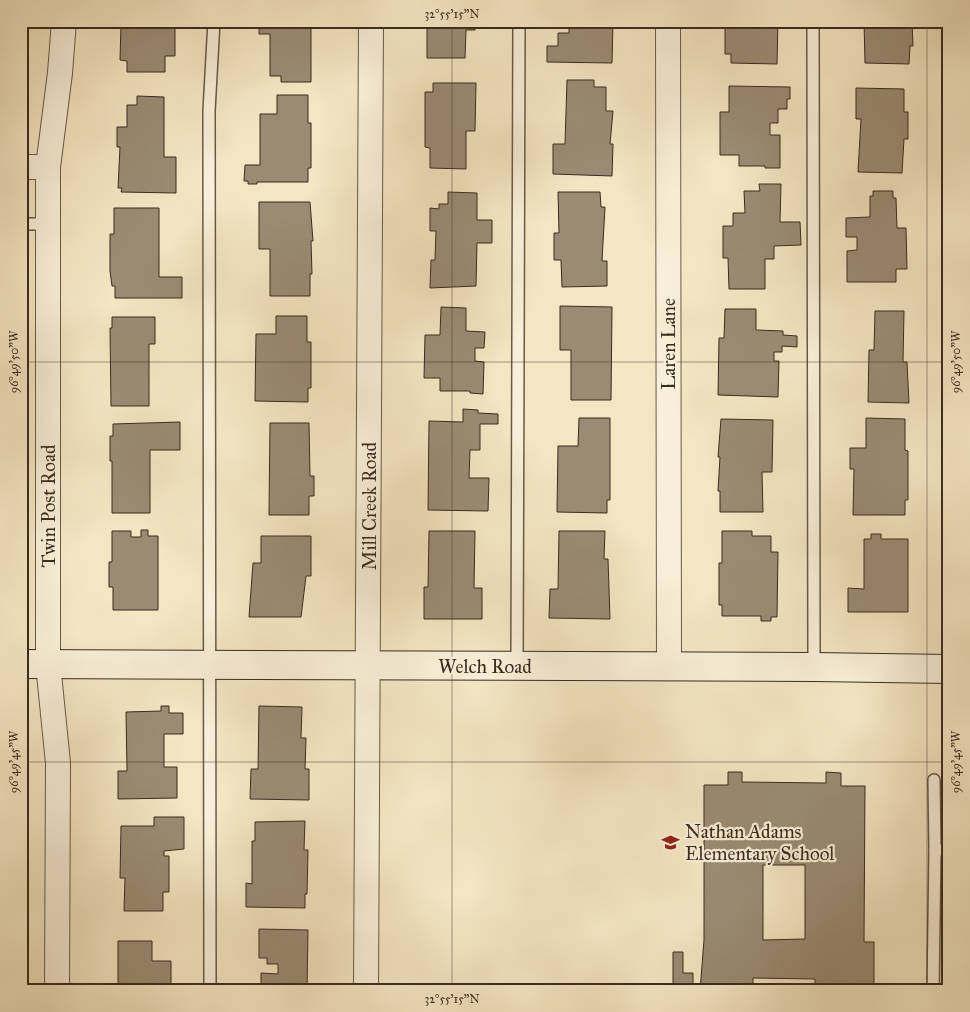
<svg xmlns="http://www.w3.org/2000/svg" width="970" height="1012" viewBox="0 0 970 1012" font-family="'IM FELL Great Primer',serif">
<style>
.building{fill:#9a8c74;stroke:#392b1f;fill-rule:evenodd}
.lines{fill:none;stroke-linecap:round;stroke-linejoin:round}
.lane-casing{stroke:#685a48;stroke-width:14}
.street-casing{stroke:#685a48;stroke-width:26}
.secondary-casing{stroke:#392b1f;stroke-width:30}
.lane{stroke:#f8efd8;stroke-width:11}
.street{stroke:#f8efd8;stroke-width:24}
.secondary{stroke:#f8efd8;stroke-width:28}
.ticks{fill:none;stroke:#392b1f;stroke-width:1;stroke-opacity:0.45}
.labels{text-anchor:middle;stroke-width:4.5;stroke-linejoin:round;paint-order:stroke}
.street-label{font-size:19px;fill:#392b1f;stroke:#f8efd8}
.poi-label{font-size:19px;fill:#392b1f;stroke:#f8efd8;text-anchor:start}
.neatline{fill:none;stroke:#392b1f;stroke-width:2}
.ticks-label{font-size:12px;text-anchor:middle;fill:#392b1f}
</style>
<rect width="100%" height="100%" fill="#f4e6c3"/>
<filter id="stains"><feTurbulence type="fractalNoise" baseFrequency=".004" numOctaves="4"/><feColorMatrix values="0 0 0 0 .2 0 0 0 0 .09 0 0 0 0 .02 0 0 0 .5 -.17"/></filter>
<radialGradient id="worn" r=".72"><stop offset=".6" stop-color="#630" stop-opacity="0"/><stop offset="1" stop-color="#630" stop-opacity=".3"/></radialGradient>
<g class="building">
<polygon points="126,21 180,21 180,25 175,25 175,56 165,56 165,72 127,72 127,61 120,60 121,23 126,23"/>
<polygon points="259,21 311,21 311,82 281,82 281,76 270,76 270,34 259,34"/>
<polygon points="427,21 475,21 475,30 466,30 465,58 427,58"/>
<polygon points="569,21 613,21 612,63 547,62 547,46 558,46 558,33 569,33"/>
<polygon points="725,21 778,21 777,64 731,63 731,54 725,54"/>
<polygon points="864,21 912,22 913,46 910,46 909,64 865,63"/>
<polygon points="567,80 594,80 594,87 606,87 606,111 613,111 610,144 613,144 612,176 553,174 553,144 565,144"/>
<polygon points="433,83 476,83 475,131 466,131 466,169 430,168 430,148 425,147 425,92 433,92"/>
<polygon points="729,86 790,87 790,99 787,99 787,109 778,109 778,123 770,123 770,135 780,135 780,168 765,168 765,166 739,166 739,155 720,155 720,112 729,112"/>
<polygon points="856,88 904,89 904,112 908,112 908,139 904,139 902,173 858,172 861,119 856,119"/>
<polygon points="277,95 308,95 308,123 311,123 311,168 308,168 308,182 257,182 257,184 248,184 248,181 244,181 245,165 260,165 260,114 277,114"/>
<polygon points="137,96 164,97 164,157 176,157 176,193 121,192 122,188 118,188 120,147 117,147 117,127 127,127 127,105 137,105"/>
<polygon points="759,184 781,184 780,222 800,222 801,245 774,246 774,259 765,259 765,289 729,289 728,258 723,258 723,226 733,226 733,213 745,213 744,191 760,191"/>
<polygon points="873,191 893,191 893,198 896,198 897,228 906,228 907,269 896,269 896,282 847,282 847,251 857,250 857,237 846,237 846,218 870,217 870,196 873,196"/>
<polygon points="448,192 477,193 477,220 492,220 492,243 477,243 476,286 430,288 431,260 435,260 436,231 430,231 430,208 439,209 439,204 448,204"/>
<polygon points="558,192 600,192 601,207 605,207 602,261 607,261 607,286 562,287 561,260 554,260 554,233 559,233"/>
<polygon points="259,202 310,202 313,241 311,241 312,274 310,274 310,296 270,296 270,249 259,249"/>
<polygon points="114,208 159,208 159,277 182,277 182,298 115,298 115,286 112,286 110,271 110,234 114,234"/>
<polygon points="560,306 612,307 611,400 571,400 571,350 560,350"/>
<polygon points="441,307 466,308 466,331 485,332 484,348 475,348 475,361 484,362 483,394 470,393 470,391 440,391 440,378 424,378 425,335 440,335"/>
<polygon points="725,309 756,309 756,330 783,331 783,335 797,336 797,347 782,346 782,352 774,352 774,361 779,361 778,397 718,395 719,338 724,338"/>
<polygon points="875,311 904,311 903,362 907,362 909,403 868,402 869,350 874,350"/>
<polygon points="276,316 307,316 307,342 311,342 311,388 308,388 308,402 255,401 256,334 276,334"/>
<polygon points="112,317 155,317 155,344 149,344 149,406 111,406 110,328 112,328"/>
<polygon points="463,409 478,410 478,413 498,414 498,424 480,424 480,450 470,450 469,478 489,478 488,511 428,510 429,421 463,422"/>
<polygon points="579,418 610,418 610,500 607,500 607,513 557,512 558,446 578,446"/>
<polygon points="866,418 905,419 905,450 908,451 908,500 905,500 905,515 853,515 854,469 850,469 850,448 866,448"/>
<polygon points="721,419 773,420 772,472 762,472 763,512 720,512 720,491 718,491 720,457 718,457"/>
<polygon points="180,422 180,450 150,450 150,513 112,513 112,461 110,461 110,436 113,436 113,424"/>
<polygon points="270,423 309,423 310,476 314,476 314,496 309,496 309,515 269,515"/>
<polygon points="141,530 148,530 148,536 158,536 158,610 113,610 113,587 109,587 109,562 112,562 112,531 131,531 131,537 141,537"/>
<polygon points="429,531 475,531 474,588 482,588 482,619 424,619 424,587 428,587"/>
<polygon points="559,531 605,531 604,559 608,559 610,619 549,618 550,589 558,589"/>
<polygon points="722,531 752,531 752,536 771,536 771,552 778,552 777,617 771,617 771,621 761,621 761,616 722,616 722,605 719,605 719,563 722,563"/>
<polygon points="871,534 881,534 881,539 908,539 908,612 848,612 848,588 864,589 864,539 871,539"/>
<polygon points="261,536 311,536 311,576 306,576 301,617 249,617 253,563 261,563"/>
<polygon points="161,706 169,706 169,713 183,713 183,734 164,734 164,767 177,767 177,798 118,799 118,771 127,771 126,712 161,711"/>
<polygon points="259,706 302,707 301,738 306,738 305,769 309,769 309,800 250,799 251,769 258,769"/>
<path d="M728 772H742V782L826 783V772L841 773V786H865L864 942H874V991H815V979L753 978V991H700L704 940V785H728ZM763 865H805V939L763 940Z"/>
<polygon points="154,817 184,817 184,849 164,851 164,856 169,856 169,892 163,892 163,911 124,911 125,878 120,878 121,826 154,826"/>
<polygon points="305,821 304,850 308,850 307,894 305,894 305,908 246,907 246,883 252,884 252,841 255,841 255,822"/>
<polygon points="259,929 308,930 307,991 261,991 261,973 278,974 278,964 267,964 267,958 259,958"/>
<polygon points="118,941 152,941 152,961 171,961 171,991 118,991"/>
<polygon points="673,952 683,952 683,973 693,973 693,991 673,991"/>
</g>
<g class="lines">
<defs>
<g id="lane">
<polyline points="813,21 814,667"/>
<polyline points="21,224 48,224"/>
<polyline points="517,666 519,21"/>
<polyline points="934,780 935,850"/>
<polyline points="210,991 209,111 214,21"/>
<polyline points="933,991 935,850 949,850"/>
</g>
<g id="street">
<polyline points="668,21 669,666"/>
<polyline points="21,167 48,167"/>
<polyline points="57,991 58,763 48,664 48,167 60,73 64,21"/>
<polyline points="366,991 371,21"/>
</g>
<polyline id="secondary" points="21,664 814,667 949,669"/>
</defs>
<use href="#lane" class="lane-casing"/>
<use href="#street" class="street-casing"/>
<use href="#secondary" class="secondary-casing"/>
<use href="#lane" class="lane"/>
<use href="#street" class="street"/>
<use href="#secondary" class="secondary"/>
</g>
<path class="ticks" d="M452 21V991M927 21V991M21 362H949M21 762H949"/>
<defs>
<symbol id="school-bare" viewBox="-9 -9 18 18"><path d="M0-5L7-2L0 1L-7-2ZM-4 1L0 2.5L4 1V4Q0 6-4 4Z" fill="#8f2418" stroke="#f8efd8" stroke-width="2.5" paint-order="stroke"/></symbol>
</defs>
<g fill-rule="evenodd">
<use href="#school-bare" x="658" y="830" width="25" height="25"/>
</g>
<g class="labels">
<g class="street-label">
<text transform="translate(668 344) rotate(-90)" y="7">Laren Lane</text>
<text transform="translate(48 506) rotate(-90)" y="7">Twin Post Road</text>
<text transform="translate(369 506) rotate(-90)" y="7">Mill Creek Road</text>
<text x="485" y="673">Welch Road</text>
</g>
<g class="poi-label">
<text x="685" y="838">Nathan Adams<tspan x="685" dy="22">Elementary School</tspan></text>
</g>
</g>
<rect width="970" height="1012" fill="none" stroke="#f4e6c3" stroke-width="55"/>
<rect x="28" y="28" width="914" height="956" class="neatline"/>
<g class="ticks-label">
<text x="452" y="18">32°55'15"N</text>
<text transform="translate(956 362) rotate(-90)" y="4">96°49'50"W</text>
<text transform="translate(14 362) rotate(-90)" y="4">96°49'50"W</text>
<text transform="translate(14 762) rotate(-90)" y="4">96°49'45"W</text>
<text transform="translate(956 762) rotate(-90)" y="4">96°49'45"W</text>
<text x="452" y="1003">32°55'15"N</text>
</g>
<rect width="100%" height="100%" filter="url(#stains)"/>
<rect width="100%" height="100%" fill="url(#worn)"/>
</svg>
